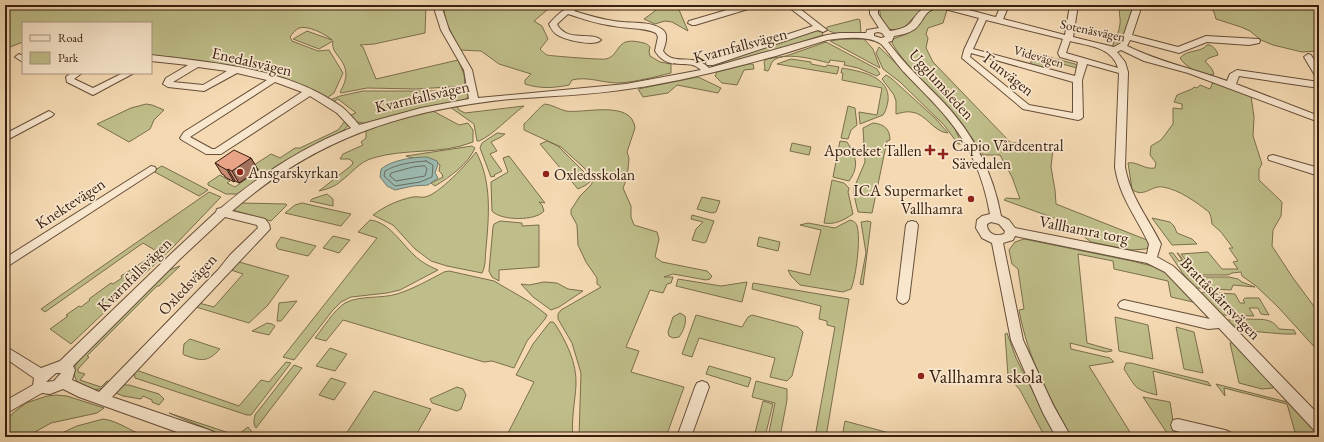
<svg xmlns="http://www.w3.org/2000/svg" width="1324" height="442" viewBox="0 0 1324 442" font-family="'EB Garamond',serif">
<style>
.green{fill:#bfbe8a;stroke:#7b6e4c}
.water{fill:#9cbab1;stroke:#747c70}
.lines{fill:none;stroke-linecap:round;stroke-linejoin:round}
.shore{stroke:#6a6c60;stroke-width:1}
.minor-casing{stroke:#664e38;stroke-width:2}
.minor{fill:#f8e6cd;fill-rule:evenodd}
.wall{fill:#c88c74;stroke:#371f0f}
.shaded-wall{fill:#a3725e;stroke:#371f0f}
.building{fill:#e9a387;stroke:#371f0f}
.poi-dot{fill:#8f2418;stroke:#f8e6cd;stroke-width:1.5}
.labels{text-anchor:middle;stroke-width:3.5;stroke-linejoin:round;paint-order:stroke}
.far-street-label{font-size:13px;fill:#371f0f;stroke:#f8e6cd}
.street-label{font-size:16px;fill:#371f0f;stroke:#f8e6cd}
.poi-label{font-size:16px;fill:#371f0f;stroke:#f8e6cd;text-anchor:start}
.near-poi-label{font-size:19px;fill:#371f0f;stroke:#f8e6cd;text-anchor:start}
</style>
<rect width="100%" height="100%" fill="#f4d9b2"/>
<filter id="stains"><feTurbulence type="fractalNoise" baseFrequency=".005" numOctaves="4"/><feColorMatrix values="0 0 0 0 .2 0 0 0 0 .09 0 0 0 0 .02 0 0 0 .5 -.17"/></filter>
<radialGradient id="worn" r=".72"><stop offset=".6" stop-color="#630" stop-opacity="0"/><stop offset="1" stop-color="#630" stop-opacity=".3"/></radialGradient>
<g class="green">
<path d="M5 5H426L425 33 374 44 360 45 363 47 376 79 458 60 464 74 465 86 416 89 367 88 341 93 340 92C358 62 329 57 333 41L319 49 293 39 307 31 332 40C325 34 308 25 299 28 295 30 292 34 290 37L292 41 318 51 329 50 343 73 334 93 327 98 284 78 245 69 151 55V23H23V42L5 49Z"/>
<path d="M443 5H500L514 8H524L531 5H553L534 21 542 26 548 39 540 49C542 51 545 54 547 55 551 56 603 60 606 59 621 55 615 37 639 42 644 43 647 43 650 47L649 52 650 56 660 62 671 64V73C654 77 636 82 619 83 602 83 588 76 572 80L569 85C554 88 540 89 525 84V80L531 74 499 64 481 51 460 50 446 22Z"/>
<polygon points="659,5 677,5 688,31 672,22 665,21 655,24 644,19 655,11"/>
<path d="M879 5H929C912 11 908 37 886 28L881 20Z"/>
<path d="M1122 5H1133C1129 18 1128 46 1112 47 1115 39 1119 33 1120 24 1121 17 1117 12 1122 5Z"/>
<polygon points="1208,5 1319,5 1319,51 1302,52 1273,45 1261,40 1250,31 1241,27 1216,19 1214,12"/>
<path d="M941 8 947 10 943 23 928 28 926 34 928 38 926 48 933 62 1010 142 1053 149 1051 167 1055 190 1056 204 1147 240 1149 246 1146 249 1131 250 1091 242 1065 222 1004 200 1006 198 1020 199 1012 177 1000 155H983C972 138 961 120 947 105 928 85 906 67 892 43L893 39C900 36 907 35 913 30 924 21 925 8 941 8Z"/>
<path d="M858 19 860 20 861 33C851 34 835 36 826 29L827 27Z"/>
<polygon points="815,30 822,32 823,35 767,53 718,65 716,64"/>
<polygon points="843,39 864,39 873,49 880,68 830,41"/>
<path d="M826 42 877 69 880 74 877 76 858 68 844 65 845 62 830 60 829 63C817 60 782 50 772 62 771 64 770 68 768 71L764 70 765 68 764 62 766 59 786 56Z"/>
<path d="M1207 45C1212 44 1217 50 1218 55L1209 58 1205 61 1212 69 1214 74 1211 75C1198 72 1187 69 1180 58 1187 49 1201 53 1207 45Z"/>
<polygon points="879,47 924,90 953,125 962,144 958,144 944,125 900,82 883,69 876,53"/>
<polygon points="1034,53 1075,64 1078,66 1077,68 1051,61 1048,70 1030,65"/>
<polygon points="791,59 811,62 811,64 826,67 827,65 839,67 837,74 777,64"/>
<polygon points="749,64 753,64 754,69 744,70 737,85 722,83 715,76 717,72"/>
<path d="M842 68C859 71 891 76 888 101 887 106 886 111 883 115L860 124 859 112 877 115 882 88 842 80 843 73H841Z"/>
<path d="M886 75 891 78 935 118 948 133C933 132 926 113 911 112 906 111 901 113 896 114V101L894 95 882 79Z"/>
<polygon points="698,77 721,88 718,93 677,85 668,93 643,97 638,89"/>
<path d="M1213 82 1251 96 1254 117 1253 136 1262 164 1259 169V180L1282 202 1281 216 1273 230 1272 246 1293 278 1319 313V352L1278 307 1256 286 1242 276 1241 272 1232 273 1228 275H1197L1181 254 1208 252 1222 269H1238L1233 262 1238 261 1229 248H1233L1221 232 1212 224 1211 217 1209 212C1196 202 1180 190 1163 187 1151 185 1143 199 1132 189L1128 163C1137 161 1145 170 1155 168L1156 163 1150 155 1151 146 1161 140 1173 124V108L1182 109V104L1174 102 1177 95 1192 89 1194 87 1197 88 1200 85 1210 89Z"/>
<polygon points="363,91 470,91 469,96 463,101 368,124 357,122 351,115 356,113 338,99 333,102 330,100 340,96"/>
<polygon points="146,104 152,105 164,110 154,120 150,129 129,142 97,124 131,108"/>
<path d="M545 104C553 105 558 109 566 111 583 114 632 99 635 128L627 152 629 158 628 169 627 178 623 188 631 206V217L634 225 657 232 659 239 655 257 662 262 707 271 712 276 710 279 706 280 673 274 664 277H673L671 283 667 284 663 293 650 290 626 347 639 351 631 372 684 387 666 437H579L581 373 572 343 558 319V314L561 310 601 287 597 284V278L586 262 578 245 577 225 571 214V210L580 196 591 185 594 179 593 176 561 147 524 130V124C530 119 540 106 545 104Z"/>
<path d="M457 106 459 110 465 113 524 106C510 116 493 135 479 141H477L474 124 450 107Z"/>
<polygon points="848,106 855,108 857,125 851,130 848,139 841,138"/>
<path d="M431 110 459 125 468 123 473 130V142C441 155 405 148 373 158 359 162 352 173 341 181 335 187 327 189 319 191L352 165 353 162 349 159H340L343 154 363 145 361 142 366 138V131L369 127Z"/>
<polygon points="345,121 348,125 344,130 286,160 237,194 226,194 208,185 208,183 220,175 230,181 227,183 235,187 259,170 254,165 271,154 280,158 295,148 300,148 338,130"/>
<path d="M873 123C884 124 890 129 890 140L887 141 872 213 858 212 854 195V188L865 162 863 128Z"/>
<polygon points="497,133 505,134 501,137 491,142 497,151 490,154 502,171 494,175 495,176 491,177 480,148 482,143"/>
<polygon points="547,141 558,146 592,180 586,185 578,189 540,144"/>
<path d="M840 141 847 142C857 157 859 167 849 181L833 177Z"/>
<polygon points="792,143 811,147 809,155 790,151"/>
<path d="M472 146 475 148C468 164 450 177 435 186L431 183 443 177 442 174 439 171 440 165 437 162C427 156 414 160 406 156Z"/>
<path d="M476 152C492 181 489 216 486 248 485 256 486 266 482 273L447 266 431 261 415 249 393 225 373 215C385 206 398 200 413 197 417 196 421 198 425 197 438 195 468 163 476 152Z"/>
<path d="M509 156 545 203 539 202 542 205 544 211C536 221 501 221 492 211L491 182 508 172 503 158Z"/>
<polygon points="162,166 208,190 199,196 153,171"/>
<path d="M832 180 844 183 849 188 848 192 853 214C844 220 835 225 824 223Z"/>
<polygon points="209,192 221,197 173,247 71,344 50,329 68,316 66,315 79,306 81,307 90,300 89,299 111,283 113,284 122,278 121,276 149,258 148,257 152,254 153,255 158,252 143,243 45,312 41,309"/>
<polygon points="327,194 333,199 333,206 310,201 312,199"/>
<polygon points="702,197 720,201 716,212 712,213 697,209"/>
<polygon points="240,203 286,204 287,205 271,221 232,210"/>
<polygon points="302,203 351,214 341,226 285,213 295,205"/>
<polygon points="692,215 714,221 706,242 704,243 692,240 696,229 703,222 691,219"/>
<polygon points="1152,218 1170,222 1174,226 1177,233 1192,239 1197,244 1172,245"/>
<path d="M370 220C389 222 401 243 414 255 421 262 429 266 438 270L400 290 387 293 351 297 341 302 333 310 294 360 283 357 377 238 358 232Z"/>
<path d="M850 220C853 221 856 222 857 226 861 238 856 277 851 289L843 292 800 285 791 276 788 270 810 275 821 230 800 225 808 223 835 228Z"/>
<polygon points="500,221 522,223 522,226 539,225 539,267 499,270 499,281 492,277 489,271 493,227 494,224"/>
<polygon points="868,221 871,222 863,285 860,284 866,253 861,222"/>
<polygon points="333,236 350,240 339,253 323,248"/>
<polygon points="281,237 316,246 308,256 278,249 276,246 277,243"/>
<polygon points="759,237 780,242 778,251 757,246"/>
<path d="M1024 239 1132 261 1152 266 1168 273 1197 303 1171 297 1168 281 1114 269 1113 261 1078 254 1087 343 1112 350V351L1106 352 1070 343 1071 349 1110 358 1114 362 1089 366 1133 437H1071C1048 394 1028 359 1019 310L1024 309 1018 269 1012 264 1009 250 1015 242Z"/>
<polygon points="1169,253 1173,253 1179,261 1182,260 1177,253 1178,253 1196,277 1229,277 1238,279 1242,282 1255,287 1233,285 1231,290 1196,288 1184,275"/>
<polygon points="239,262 289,276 268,305 249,323 196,307 199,303 214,307 243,274 231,270"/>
<path d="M180 266 159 286H157L87 356 89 357 78 369V372L85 374 80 380 101 387 107 381 111 382C101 396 74 389 74 372 74 366 79 360 83 355L167 271Z"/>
<path d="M449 271 494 281 530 302 547 315 545 319 527 341 514 368 492 361 484 362 343 320 326 341 315 338C324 327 333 311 345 303 360 295 381 299 397 294 413 289 429 280 444 272Z"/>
<polygon points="678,279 721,286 747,282 742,302 676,286"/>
<polygon points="544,282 557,283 568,289 583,291 559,307 551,310 533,297 521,284 529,285"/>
<polygon points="753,283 849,299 826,437 815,437 835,327 827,325 827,321 819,319 821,306 752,289"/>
<polygon points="1203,292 1235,294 1240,303 1245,303 1243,300 1245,298 1259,298 1269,315 1261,314 1258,308 1249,308 1254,316 1222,315 1202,294"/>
<polygon points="297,301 281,321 277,321 279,303"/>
<path d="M680 313 685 316C687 322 683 332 679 337L673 338 669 336 668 332 673 317Z"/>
<polygon points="696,315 742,327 748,317 752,315 798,327 803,332 792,376 787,381 770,377 775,358 699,338 692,357 682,354"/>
<polygon points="1115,317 1148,325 1153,359 1119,351"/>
<path d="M1247 319C1261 320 1271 317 1279 329L1294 330 1296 334H1284L1237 330 1227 320Z"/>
<path d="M550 322H553L555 324C566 341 577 363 576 385 575 402 571 420 573 437H506L534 382 516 375 533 344Z"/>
<polygon points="267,323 272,324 275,326 269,335 252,331"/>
<polygon points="1176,327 1194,332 1203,373 1184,369"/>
<polygon points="1007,333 1016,358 1056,437 1045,437 1020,390 1008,376 1005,334"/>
<path d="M190 339 220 349C207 363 201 361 184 355L183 353 184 344Z"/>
<polygon points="1234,342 1274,386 1273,388 1262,389 1239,383 1230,343"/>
<polygon points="330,348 347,354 335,371 316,366"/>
<polygon points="286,362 291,363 251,415 247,415 135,378 134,373 136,370 239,406 261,380 269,382"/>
<path d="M1126 363H1131L1208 382 1211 386 1153 371 1157 395C1134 389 1137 389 1124 369Z"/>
<path d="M294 365 302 368 256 428C253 424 254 420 255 415Z"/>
<polygon points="709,366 751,378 748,387 706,374"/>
<polygon points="331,378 346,383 334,400 319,395"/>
<polygon points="756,381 787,389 787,400 780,437 768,437 775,403 752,397"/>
<polygon points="1216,384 1287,402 1293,404 1319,430 1319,437 1295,432 1287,404 1224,388 1225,396"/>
<polygon points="124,385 129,385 159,394 164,399 159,405 152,402 152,400 143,396 141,399 123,396 116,393 119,386"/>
<polygon points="457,387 463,389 466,395 461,409 457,411 432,403 430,399"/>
<polygon points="374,391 431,409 415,437 344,437"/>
<polygon points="56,395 67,396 104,408 97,413 51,423 26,437 12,434 5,430 5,423 13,413 26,403 47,396"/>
<polygon points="1143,397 1170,402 1175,433 1167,433"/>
<polygon points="763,401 773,404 765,437 754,437"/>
<polygon points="169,413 235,435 239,434 248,427 256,437 227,437"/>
<path d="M103 419C121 421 135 436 153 437H53L77 426Z"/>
<polygon points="845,421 904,437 842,437"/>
</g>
<path class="water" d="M427 157 437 161 438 164 435 173 438 178 428 185 413 186 395 190 387 186 380 177 381 169C392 160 413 157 427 157Z"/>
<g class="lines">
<g class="shore">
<path d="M426 161 433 165 432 177 420 182 395 186 384 176 385 171C397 164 412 162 426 161Z"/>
<polygon points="425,166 427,169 425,176 396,181 390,176 391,173 413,167"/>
</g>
<defs>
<g id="minor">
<path d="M433 5H441L449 30 472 70 478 98 626 84 701 70C687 56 670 74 655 51L658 37 656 33C643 27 628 29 614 26 598 24 583 19 568 14L557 24C566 43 592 31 601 40 594 47 564 40 556 34 552 31 551 28 549 24 559 12 568 5 584 5L574 11C587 15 600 19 614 21 628 24 651 20 663 30 669 35 665 45 663 51 674 67 693 52 709 68L827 35 840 33H866L867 30 879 28 870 14V5H878V14L890 31C917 27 908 19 924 8 937 0 980 13 996 17L1001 5H1009L1003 19 1065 35 1070 5H1078L1073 37 1114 47 1121 43 1134 5H1142L1132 35 1178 47 1206 36 1259 39 1260 41 1259 43 1249 45 1207 42 1179 53 1130 40 1127 46C1159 62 1194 69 1227 81L1230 74 1237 70 1319 82V88L1239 76 1236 84 1319 116V122L1188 73 1144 61 1121 50 1117 52 1125 62 1128 72 1125 167C1130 196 1148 218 1161 244L1157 257 1173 266 1194 286 1319 415V431L1314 430 1219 328 1208 329 1120 308 1118 305 1120 302 1124 300 1210 319 1165 272 1147 263 1015 236 1013 240 1003 243 1023 340 1053 405 1071 437H1056L1043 413 1011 340 992 243 982 238 976 228 977 220 982 216 990 214C984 179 970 145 947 118 934 102 918 87 904 72 899 67 884 46 881 44 868 35 842 38 827 40 810 45 793 51 776 56 727 69 678 82 628 89 590 95 550 96 511 99 403 110 316 138 232 211L265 219 269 224 270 229 112 397 209 430 214 432 216 437H191L79 397 63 389 50 394 42 393 5 414V401L33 385 34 378 5 358V346L41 368 60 361 173 252 216 212 217 209 221 208C260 175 303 147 351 128L337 113 310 96 221 154H206L182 140 180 138 184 132 267 80 237 73 204 91 168 87 163 84 166 78 188 65 151 61V55C215 63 288 68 342 107 348 112 354 119 359 125L421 108 469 99 464 70 441 30ZM941 8 979 18 964 50 962 58 1023 109 1078 120 1081 119 1083 117 1082 80 1087 64 1119 73 1115 167C1119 196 1137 218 1149 244L1147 254 1015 228 1009 220 1001 216C993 173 974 135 944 103 925 83 904 64 888 42L892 41 894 36C901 35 909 33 915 29 926 19 923 9 941 8ZM986 20 1063 39 1058 53 1060 57 1078 62 1075 76 973 49ZM878 32 882 33 885 37 881 38 874 36V33ZM1070 41C1089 46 1112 47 1118 68L1066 53ZM971 53 1073 82V113L1029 105 970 57ZM198 67 227 71 203 85 173 82ZM275 82 302 92 215 149H212L190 137ZM225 217 257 225 258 228 230 255 218 270 99 392 72 380 75 370 73 366 181 258ZM991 222 999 224 1005 231 1004 234C996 237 987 234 987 224ZM56 373H61L54 381 46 382Z"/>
<path d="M622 5H636C633 9 625 9 622 5Z"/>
<polygon points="744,5 756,5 755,7 695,25 692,25 688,23 689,21"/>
<polygon points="786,5 795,5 827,30 823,32 818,30 713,65 707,65 706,63 707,61 813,26"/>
<polygon points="19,54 23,56 23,62 15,57"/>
<polygon points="1308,54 1311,55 1319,68 1319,78 1316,77 1304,57"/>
<polygon points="71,73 82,73 74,79 93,88 123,73 134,73 93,95 67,82 66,77"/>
<polygon points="49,111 54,114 52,116 5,141 5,134"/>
<polygon points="1273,155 1319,168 1319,176 1269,160 1268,158 1269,156"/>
<polygon points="151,166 155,167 156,169 155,171 5,268 5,258"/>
<polygon points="912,221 916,222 918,225 909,299 907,302 903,304 899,302 897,299 906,225 908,222"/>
<polygon points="702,381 707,383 709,387 691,437 677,437 695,387 697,383"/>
<path d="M1178 419 1225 430 1230 432 1232 437C1211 437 1193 437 1173 430L1171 425 1173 420Z"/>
</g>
</defs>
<use href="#minor" class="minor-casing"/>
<use href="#minor" class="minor"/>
</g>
<polygon class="wall" points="251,158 258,170 239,183 235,181 234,182 225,177 224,175 222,174 215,163"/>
<g class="shaded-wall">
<polygon points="251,158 258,170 239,183 232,171"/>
<polygon points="228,169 235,181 234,182 227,170"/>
</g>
<polygon class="building" points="234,150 251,158 232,171 228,169 227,170 218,165 219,165 215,163"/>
<g class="poi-dot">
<path d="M928 144h4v4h4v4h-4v4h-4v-4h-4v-4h4z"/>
<path d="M941 148h4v4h4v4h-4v4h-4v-4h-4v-4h4z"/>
<circle cx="240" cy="172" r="4"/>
<circle cx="546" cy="174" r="4"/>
<circle cx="971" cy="199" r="4"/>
<circle cx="921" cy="376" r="4"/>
</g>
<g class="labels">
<g class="far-street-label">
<text transform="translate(1093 30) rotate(12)" y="5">Sotenäsvägen</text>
<text transform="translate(1039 56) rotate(16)" y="5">Videvägen</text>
</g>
<g class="street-label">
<text transform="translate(740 45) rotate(-15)" y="6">Kvarnfallsvägen</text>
<text transform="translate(252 61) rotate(13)" y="6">Enedalsvägen</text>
<text transform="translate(1008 73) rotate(38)" y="6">Tunvägen</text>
<text transform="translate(942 84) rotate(48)" y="6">Ugglumsleden</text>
<text transform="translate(422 96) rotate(-13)" y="6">Kvarnfallsvägen</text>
<text transform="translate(70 203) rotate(-33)" y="6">Knektevägen</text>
<text transform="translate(1084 229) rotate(11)" y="6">Vallhamra torg</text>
<text transform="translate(134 274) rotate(-45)" y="6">Kvarnfallsvägen</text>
<text transform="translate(187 284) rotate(-47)" y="6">Oxledsvägen</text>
<text transform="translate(1221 298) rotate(46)" y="6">Brattåskärrsvägen</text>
</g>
<g class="poi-label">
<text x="952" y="151">Capio Vårdcentral<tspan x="952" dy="18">Sävedalen</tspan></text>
<text x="922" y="156" text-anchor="end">Apoteket Tallen</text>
<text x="248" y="178">Ansgarskyrkan</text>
<text x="554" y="180">Oxledsskolan</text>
<text x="963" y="196" text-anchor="end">ICA Supermarket<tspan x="963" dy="18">Vallhamra</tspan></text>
</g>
<g class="near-poi-label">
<text x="929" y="383">Vallhamra skola</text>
</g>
</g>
<rect width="1324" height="442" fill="none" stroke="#f4d9b2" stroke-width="20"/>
<rect x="6" y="6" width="1312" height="430" fill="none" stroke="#371f0f" stroke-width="2"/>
<rect x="10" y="10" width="1304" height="422" fill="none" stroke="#371f0f"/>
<rect x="22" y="22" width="130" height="52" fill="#f8e6cd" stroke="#ab9681"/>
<rect x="30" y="35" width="20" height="6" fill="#f8e6cd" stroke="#ab9681"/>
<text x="58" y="42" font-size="12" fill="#371f0f">Road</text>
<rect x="30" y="52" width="20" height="12" fill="#bfbe8a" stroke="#ab9681"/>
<text x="58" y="62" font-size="12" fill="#371f0f">Park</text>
<rect width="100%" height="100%" filter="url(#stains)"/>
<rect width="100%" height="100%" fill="url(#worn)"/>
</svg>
